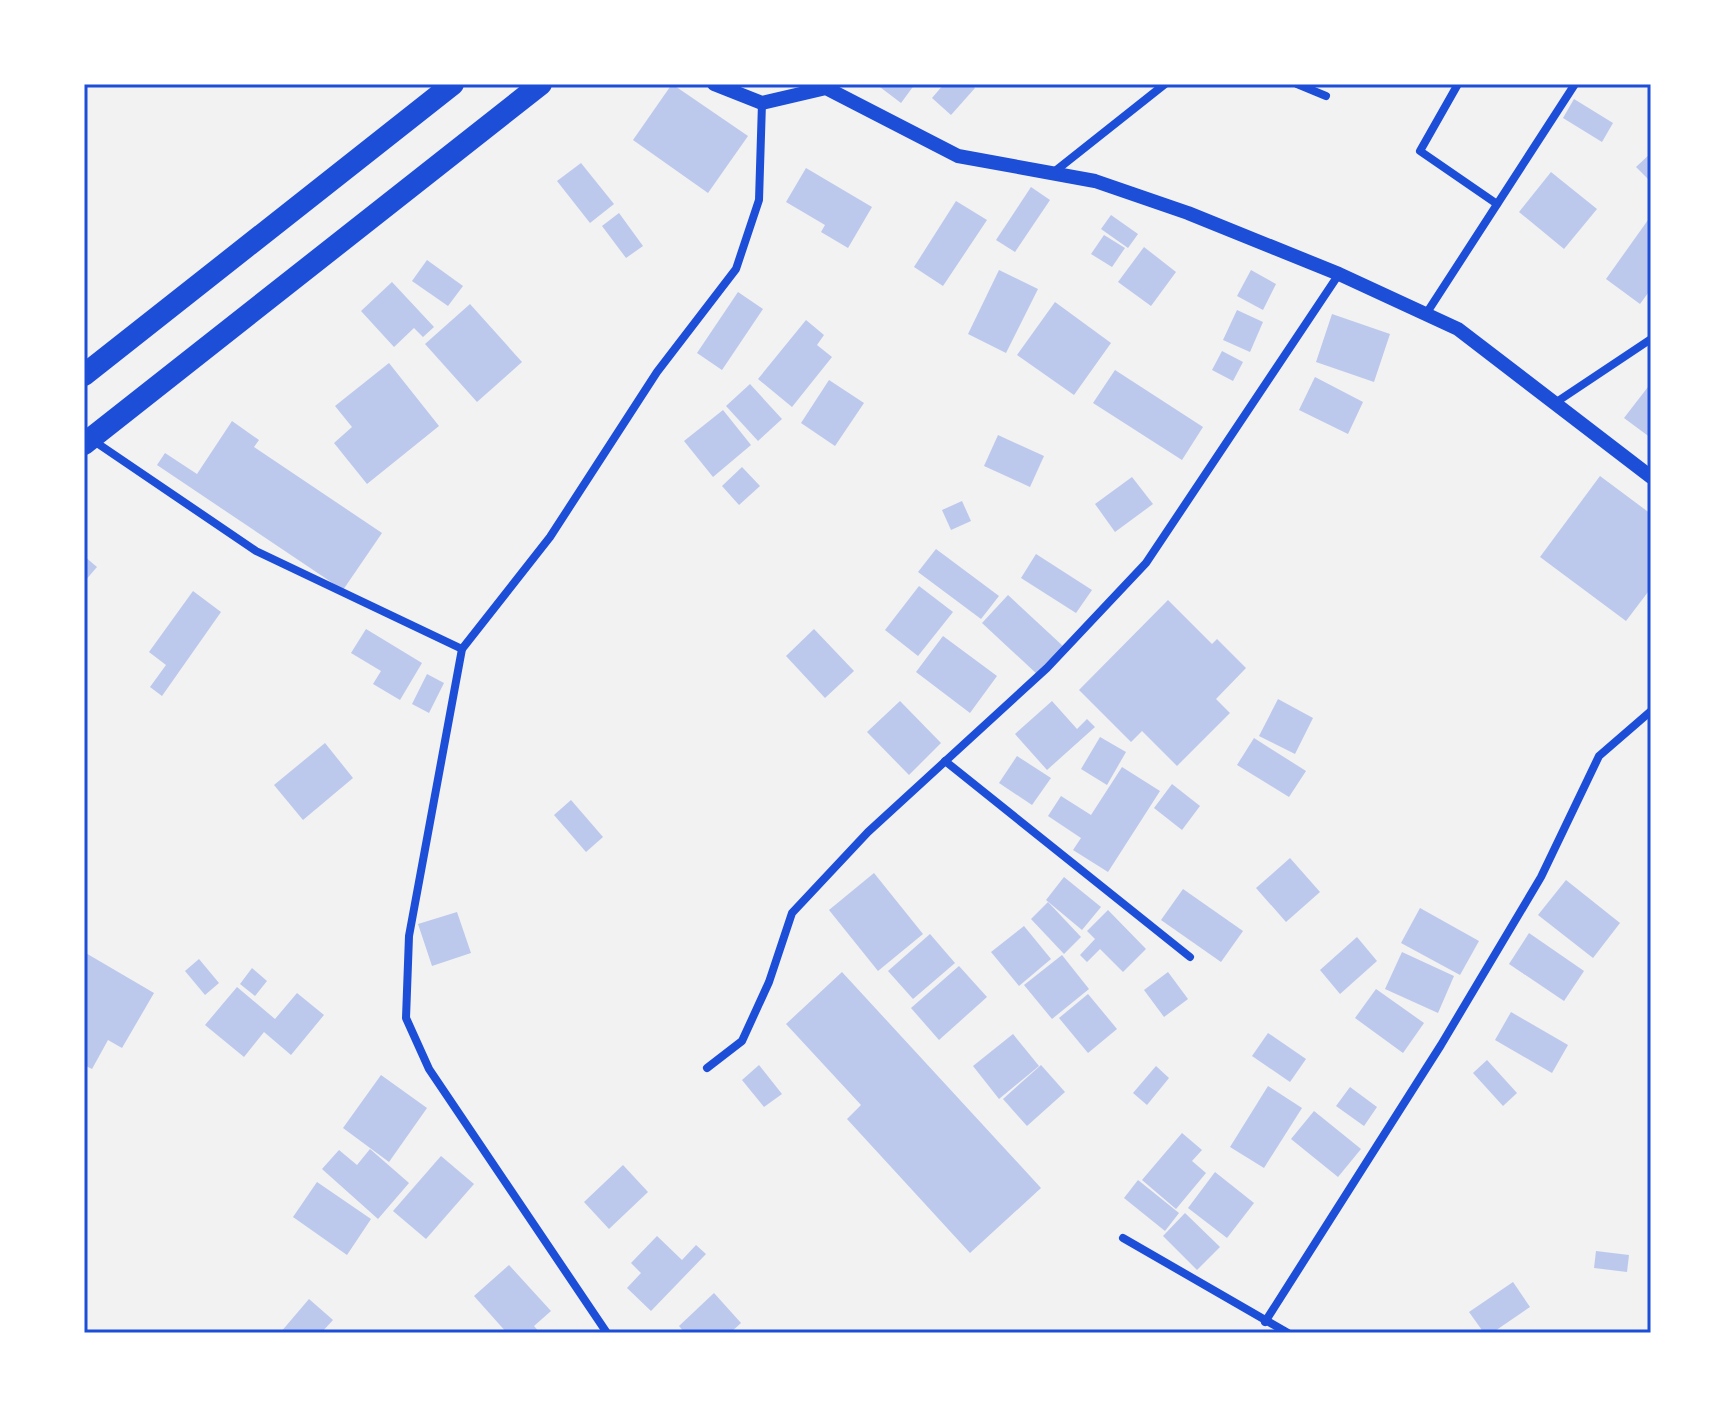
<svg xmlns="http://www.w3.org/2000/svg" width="1735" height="1417" viewBox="0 0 1735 1417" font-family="Cabin,sans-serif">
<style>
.building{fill:#bdc9ec}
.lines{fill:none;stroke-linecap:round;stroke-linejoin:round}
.minor{stroke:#1d4ed8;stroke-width:8}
.tertiary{stroke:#1d4ed8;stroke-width:14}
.trunk{stroke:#1d4ed8;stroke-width:22}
.neatline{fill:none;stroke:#1d4ed8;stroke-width:3}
</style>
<rect width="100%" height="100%" fill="#f2f2f2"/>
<g class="building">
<polygon points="672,84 748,136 708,193 633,140"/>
<polygon points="876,84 915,84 901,103"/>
<polygon points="944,84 971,84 975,88 951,115 932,98"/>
<polygon points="1574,99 1613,123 1602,142 1563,118"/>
<polygon points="1651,153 1651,182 1636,167"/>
<polygon points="581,163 614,204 590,223 557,181"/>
<polygon points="806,168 872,207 848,248 821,232 825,225 786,202"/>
<polygon points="1551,172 1597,209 1564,249 1519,212"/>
<polygon points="1031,187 1050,200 1015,252 996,240"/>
<polygon points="956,201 987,220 943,286 914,267"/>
<polygon points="619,213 643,246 626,258 602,226"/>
<polygon points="1111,215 1138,234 1128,248 1101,229"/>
<polygon points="1648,220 1651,222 1651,289 1640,304 1606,279"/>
<polygon points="1104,235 1125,248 1112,267 1091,254"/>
<polygon points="1144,247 1176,272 1151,306 1118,282"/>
<polygon points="427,260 463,286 448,306 412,281"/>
<polygon points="999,270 1038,289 1006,353 968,334"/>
<polygon points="1251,270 1276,284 1263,310 1237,296"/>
<polygon points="392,282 434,327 423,337 414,328 394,347 361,311"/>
<polygon points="738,292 763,309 722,370 697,353"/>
<polygon points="1055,302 1111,343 1074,395 1017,355"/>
<polygon points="470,304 522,362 477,402 425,344"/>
<polygon points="1237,310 1263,322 1250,352 1223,340"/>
<polygon points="1332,314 1390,334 1374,382 1316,362"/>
<polygon points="806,320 824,335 817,345 832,357 792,407 758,379"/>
<polygon points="1222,351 1243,362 1233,381 1212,370"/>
<polygon points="389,363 439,426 367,484 334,443 352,427 335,406"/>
<polygon points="1115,370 1203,427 1182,460 1093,403"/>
<polygon points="1315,377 1363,402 1348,434 1299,410"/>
<polygon points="829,380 864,403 835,446 801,423"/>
<polygon points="1651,383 1651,438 1624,418"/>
<polygon points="750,384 782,419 758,441 726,406"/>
<polygon points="723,410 751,445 713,477 684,441"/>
<polygon points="232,421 259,440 254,447 382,533 343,590 157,465 165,453 197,474"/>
<polygon points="998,435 1044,456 1030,487 984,466"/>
<polygon points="742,467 760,486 739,505 722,486"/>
<polygon points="1600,476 1651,514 1651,588 1626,621 1540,557"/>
<polygon points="1132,477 1153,504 1115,532 1095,504"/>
<polygon points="962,501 971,521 951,530 942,510"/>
<polygon points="936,549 999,596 981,619 918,572"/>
<polygon points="1036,554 1092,590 1076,613 1021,578"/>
<polygon points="84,556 97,567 84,582"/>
<polygon points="919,586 953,612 918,656 885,630"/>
<polygon points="193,591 221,612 162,696 150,687 166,665 149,652"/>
<polygon points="1008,595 1064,647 1038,675 982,623"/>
<polygon points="1168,600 1212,644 1217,639 1246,668 1216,699 1230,713 1177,766 1142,731 1131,742 1079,690"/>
<polygon points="366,629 422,663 400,700 373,684 381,671 351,653"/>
<polygon points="814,629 854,671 825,698 786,656"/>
<polygon points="943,636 997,676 970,713 916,672"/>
<polygon points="427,674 444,683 429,713 412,704"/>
<polygon points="1278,699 1313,718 1295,754 1259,736"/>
<polygon points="900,701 941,743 909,775 867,732"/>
<polygon points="1052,701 1077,729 1087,719 1095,727 1047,770 1015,734"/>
<polygon points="1100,737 1126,752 1107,785 1081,769"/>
<polygon points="1254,738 1306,771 1289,797 1237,765"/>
<polygon points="325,743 353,778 303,820 274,785"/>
<polygon points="1017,756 1051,778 1032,805 999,783"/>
<polygon points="1122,767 1160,791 1108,872 1073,850 1081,838 1048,816 1061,796 1091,815"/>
<polygon points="1172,784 1200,806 1182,830 1154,808"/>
<polygon points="571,800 603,837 586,852 554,815"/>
<polygon points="1290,858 1320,892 1286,922 1256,888"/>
<polygon points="874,873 923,934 878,971 829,910"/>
<polygon points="1064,877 1101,907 1082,930 1046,900"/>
<polygon points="1566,880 1620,923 1593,958 1538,915"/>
<polygon points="1183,889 1243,931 1221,962 1161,920"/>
<polygon points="1048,902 1081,937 1064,954 1031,919"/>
<polygon points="1420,908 1479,941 1460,975 1401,943"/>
<polygon points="1108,910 1146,949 1123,972 1100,949 1087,962 1080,955 1095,939 1087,931"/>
<polygon points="457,912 471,953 432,966 418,924"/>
<polygon points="1024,926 1051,959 1019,986 991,952"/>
<polygon points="1529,933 1584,971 1564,1001 1509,964"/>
<polygon points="930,934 955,963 913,999 888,971"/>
<polygon points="1357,937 1377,961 1340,994 1320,970"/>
<polygon points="84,952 154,993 122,1048 108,1040 92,1069 84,1065"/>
<polygon points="1402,952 1454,976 1438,1013 1385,989"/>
<polygon points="1062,955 1089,989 1052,1019 1024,985"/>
<polygon points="199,959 219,983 205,995 185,971"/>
<polygon points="959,966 987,997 939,1040 911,1008"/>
<polygon points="252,968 267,981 255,996 240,984"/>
<polygon points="842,972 1041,1188 970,1253 847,1119 861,1105 786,1024"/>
<polygon points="1168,972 1188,999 1164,1017 1144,990"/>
<polygon points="237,987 275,1019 297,993 324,1015 291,1055 264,1032 244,1057 205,1025"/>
<polygon points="1376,989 1424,1023 1403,1053 1355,1018"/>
<polygon points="1088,994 1117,1029 1088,1053 1059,1018"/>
<polygon points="1511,1012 1568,1045 1552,1073 1495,1040"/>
<polygon points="1268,1033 1306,1059 1290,1082 1252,1056"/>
<polygon points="1013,1034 1039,1066 999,1099 973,1066"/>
<polygon points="1487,1060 1517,1093 1503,1106 1473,1073"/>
<polygon points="759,1065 782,1094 764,1107 742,1080"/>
<polygon points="1041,1065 1065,1092 1027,1126 1003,1099"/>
<polygon points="1156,1066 1169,1078 1147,1105 1133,1093"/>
<polygon points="381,1075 427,1108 389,1162 343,1128"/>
<polygon points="1268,1086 1302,1108 1264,1168 1230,1147"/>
<polygon points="1350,1087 1377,1107 1364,1126 1336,1106"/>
<polygon points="1314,1111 1361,1149 1338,1177 1291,1139"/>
<polygon points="1182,1133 1202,1150 1192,1161 1206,1173 1176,1209 1142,1180"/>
<polygon points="370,1149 409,1183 378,1219 322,1169 339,1150 357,1165"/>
<polygon points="441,1156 474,1184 426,1239 393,1211"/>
<polygon points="623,1165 648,1192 609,1229 584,1202"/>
<polygon points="1215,1172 1254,1203 1227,1238 1188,1208"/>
<polygon points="1138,1180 1179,1213 1165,1231 1124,1198"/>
<polygon points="317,1182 371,1219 347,1255 293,1217"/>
<polygon points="1185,1213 1220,1247 1197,1270 1163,1236"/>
<polygon points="657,1236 682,1260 696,1245 706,1254 651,1311 627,1288 641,1273 631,1263"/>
<polygon points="1596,1251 1629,1255 1627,1272 1594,1268"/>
<polygon points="509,1265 551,1311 534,1326 540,1333 507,1333 474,1296"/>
<polygon points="1513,1282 1530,1307 1492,1333 1484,1333 1469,1312"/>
<polygon points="714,1293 741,1323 730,1333 685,1333 679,1326"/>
<polygon points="309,1299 333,1320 321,1333 280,1333"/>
</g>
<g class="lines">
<g class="minor">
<polyline points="1297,84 1326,96"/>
<polyline points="1458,84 1420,151 1497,204"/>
<polyline points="1054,172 1165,84"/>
<polyline points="1426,314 1575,84"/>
<polyline points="1555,403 1651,339"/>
<polyline points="91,439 256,551 462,649"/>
<polyline points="945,761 1190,957"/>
<polyline points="707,1068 742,1041 769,982 792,913 868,832 1047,668 1146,563 1339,274"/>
<polyline points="1123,1238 1288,1333"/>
<polyline points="1265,1322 1441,1045 1541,877 1599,756 1651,711"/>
<polyline points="607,1333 429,1069 406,1018 409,936 462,649 550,537 657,372 736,269 759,200 762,103"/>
</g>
<polyline class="tertiary" points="714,84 762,103 826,88 958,156 1095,181 1188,213 1339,274 1458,329 1651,477"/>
<g class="trunk">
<polyline points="84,375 453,84"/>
<polyline points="84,444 541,84"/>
</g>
</g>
<rect width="1735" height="1417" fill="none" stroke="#ffffff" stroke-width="172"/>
<rect x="86" y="86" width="1563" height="1245" class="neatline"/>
</svg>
